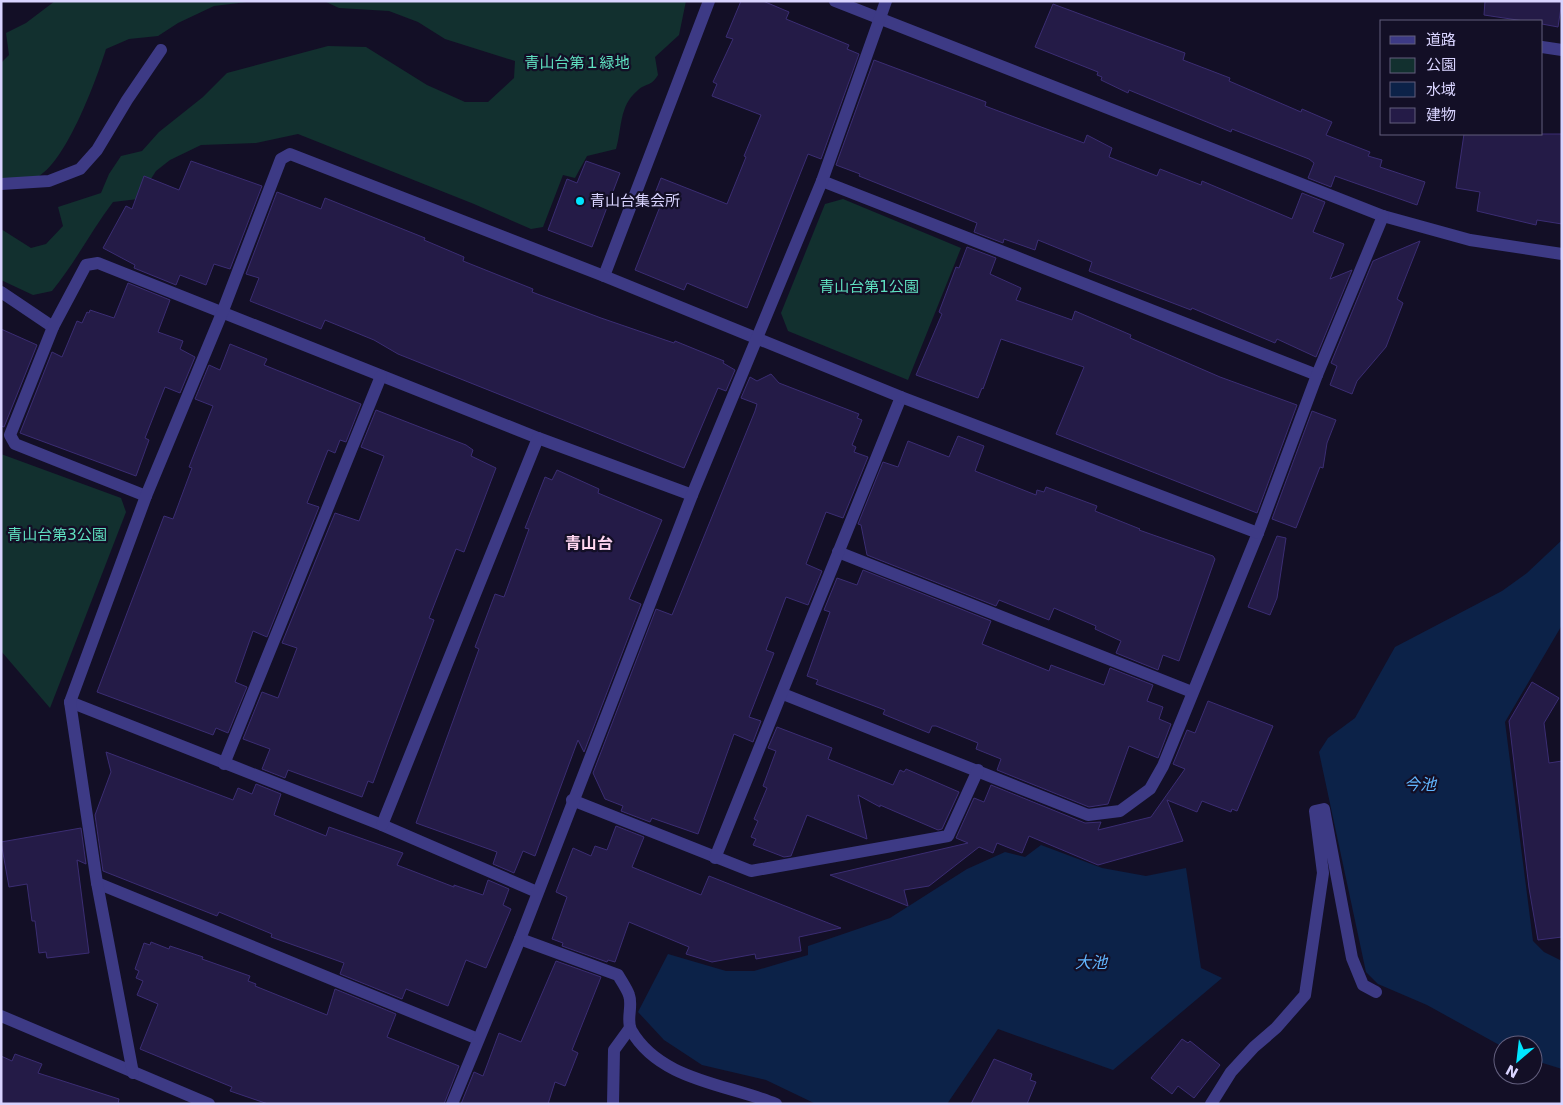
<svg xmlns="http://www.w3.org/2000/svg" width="1563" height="1105" viewBox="0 0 1563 1105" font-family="'DejaVu Sans','Noto Sans JP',sans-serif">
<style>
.green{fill:#12302f}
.water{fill:#0c2248}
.building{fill:#241b47;stroke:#3b2d73}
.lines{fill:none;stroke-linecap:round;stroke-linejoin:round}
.minor{stroke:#3d3a85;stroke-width:12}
.poi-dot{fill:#00e5ff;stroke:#130f26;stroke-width:2}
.labels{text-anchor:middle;stroke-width:4.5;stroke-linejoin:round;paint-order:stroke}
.park-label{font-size:15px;fill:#5fe0c0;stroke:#130f26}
.poi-label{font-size:15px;fill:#d9d4ff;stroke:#130f26;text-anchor:start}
.neighbourhood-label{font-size:16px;font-weight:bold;fill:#ffd6f0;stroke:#130f26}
.water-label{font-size:16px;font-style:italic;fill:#62b6ff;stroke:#130f26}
</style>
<rect width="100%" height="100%" fill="#130f26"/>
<g class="green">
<path d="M55 1H255L214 6 178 23 158 36 129 39 106 49C96 81 67 159 39 176 31 181 11 180 1 182V63L9 55 6 33 26 23Z"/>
<path d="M324 1H686L679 35 655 57 658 75C651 87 645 83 637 91 619 106 622 129 616 149L587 156 575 178 563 175 543 227 531 229 474 204 298 134 256 143 201 145 170 160 156 171 138 199 113 202C91 231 75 263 52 291L33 295 1 280V229L31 248 46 244 63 226 58 207 101 193 109 174 121 156 142 151 159 132 203 97 227 73 328 46 366 47 427 85 465 102H488L514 78 515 61 445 39 418 22 389 11 339 8Z"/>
<polygon points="843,199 961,248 908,380 788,331 781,313 825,204"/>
<polygon points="1,454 121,498 126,512 50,708 1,651"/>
</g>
<g class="water">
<polygon points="1562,540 1562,625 1505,722 1533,941 1544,952 1562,961 1562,1069 1533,1060 1533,1045 1503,1045 1503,1047 1427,1005 1378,984 1366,972 1319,752 1328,738 1355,718 1395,647 1502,591 1527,573"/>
<polygon points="1041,845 1102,868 1146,876 1186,868 1201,968 1222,978 1113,1070 998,1029 947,1104 816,1104 766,1080 702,1065 664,1040 638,1012 668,954 726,971 754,971 808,955 808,946 890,918 967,869 1005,852 1025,857"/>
</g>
<g class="building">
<polygon points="741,1 763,1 789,12 786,19 849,45 847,49 859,54 821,159 808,154 747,308 687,283 684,290 635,270 661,204 652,201 661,178 727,204 746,157 744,156 761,115 712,96 717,84 713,82 733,39 726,37"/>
<polygon points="1485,1 1562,1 1558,27 1542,24 1542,21 1524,21 1484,15"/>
<polygon points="1053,4 1185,53 1183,60 1230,78 1229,81 1301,112 1302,109 1332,122 1326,135 1370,152 1368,156 1382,160 1380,167 1425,182 1417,205 1335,176 1331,187 1308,178 1314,163 1309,159 1232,129 1231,132 1129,90 1128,93 1101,80 1102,77 1097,75 1098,72 1035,47"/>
<polygon points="874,60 986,102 985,106 1084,143 1087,135 1112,148 1109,157 1157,176 1160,169 1201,185 1202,181 1292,219 1302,193 1325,202 1313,232 1344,244 1330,279 1352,270 1316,357 1277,339 1275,343 1192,308 1191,310 1089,271 1092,262 1038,240 1035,250 1004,239 1003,243 974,232 977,223 859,176 860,174 836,165"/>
<polygon points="1464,134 1562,134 1562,224 1537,220 1536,225 1477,211 1480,192 1456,188"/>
<polygon points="191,161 262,186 230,269 214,264 206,285 180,275 176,285 134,268 135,265 103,248 126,206 132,209 144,176 179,190"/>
<polygon points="586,161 620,173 592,247 548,230 567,179 577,183"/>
<polygon points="277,192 321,209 325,198 425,238 424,240 464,257 463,261 533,289 532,292 601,318 674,343 675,341 724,361 723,363 735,370 726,391 718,388 684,468 398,354 374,340 325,320 321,329 250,301 259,278 246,274"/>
<polygon points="1420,241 1397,299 1403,303 1386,347 1357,381 1352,394 1330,385 1337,366 1331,363 1373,261"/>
<polygon points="967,247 996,258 990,274 1021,288 1016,300 1072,320 1075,311 1131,335 1130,338 1220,377 1297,405 1257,513 1056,434 1084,367 1001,339 983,389 982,388 978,398 916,375 942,314 939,312 956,267 959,268"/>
<polygon points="128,283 170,300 158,332 183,341 180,349 195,357 180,393 165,387 145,438 149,440 136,476 20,433 52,352 62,357 77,321 82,323 87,312 89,313 90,310 114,318"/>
<polygon points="1,329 37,345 4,427 1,426"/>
<polygon points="230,344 267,359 264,365 361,404 346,442 340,440 335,453 328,450 307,503 319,507 267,637 253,631 235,682 247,687 228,733 216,728 213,735 97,692 164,516 173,519 192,468 189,467 213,406 195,399 209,365 220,370"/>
<polygon points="771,374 779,383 859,414 857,418 862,420 852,445 856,447 854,452 868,457 843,518 826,512 806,564 822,571 808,605 786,597 766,650 774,653 749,717 761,721 753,742 734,734 698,834 652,818 650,822 621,811 623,806 605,799 593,773 656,609 672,615 755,411 757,404 741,398 750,377 757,381"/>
<polygon points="376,410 466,445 473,450 471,456 496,468 464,552 456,549 429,618 434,620 388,742 373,783 368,781 362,797 288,770 285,778 262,769 270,749 243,739 262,692 278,698 297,648 282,643 335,513 359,521 384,456 361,447"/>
<polygon points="1312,411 1336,420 1327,443 1323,468 1320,467 1296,528 1272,519"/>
<polygon points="958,436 984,446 975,471 1036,495 1037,490 1044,492 1046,487 1097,506 1095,511 1140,529 1139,530 1213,556 1215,559 1179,661 1163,655 1158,670 1116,653 1121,641 1095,629 1096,626 1054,608 1049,620 999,600 996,606 867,555 861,525 858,524 883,462 898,467 908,441 949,457"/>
<polygon points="557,470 599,489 598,493 662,520 629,599 641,604 584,752 578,740 535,856 523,851 514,873 493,864 497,852 416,823 479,649 475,647 495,594 504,597 529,529 525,528 545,477 552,480"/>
<polygon points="1277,536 1286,538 1277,598 1270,615 1248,607"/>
<polygon points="863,570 991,621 982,644 1049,671 1051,665 1104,685 1110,668 1153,685 1147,701 1163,707 1159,719 1171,724 1158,758 1129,746 1108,804 1089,807 997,770 1001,759 976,749 978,743 936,726 932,726 929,733 883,714 885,710 816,684 818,680 807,676 830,612 824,610 837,578 857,585"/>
<polygon points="1532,682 1559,698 1544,723 1549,763 1562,761 1562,937 1538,940 1529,888 1509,721"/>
<polygon points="1208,701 1273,726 1237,811 1232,809 1231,812 1202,801 1197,812 1167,800 1183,841 1098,865 1029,836 1022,853 997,843 993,853 979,847 929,886 904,890 908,906 830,875 968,843 956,838 974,798 984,802 991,785 1085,823 1101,822 1098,830 1151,817 1185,769 1173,764 1187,730 1195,733"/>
<polygon points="777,727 832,748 828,759 893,785 900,770 904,772 906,769 959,792 942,829 938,830 880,805 880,807 858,795 867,839 807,815 791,856 784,857 753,845 756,839 751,837 758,821 754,819 767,788 763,786 776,751 768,748"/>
<polygon points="106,752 233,800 238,788 252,794 256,784 281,794 274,815 326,836 329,827 403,853 397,865 454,887 454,885 483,895 488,880 509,889 503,905 511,909 486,968 466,960 448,1006 406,989 402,999 340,974 344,963 271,937 272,934 219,912 217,916 103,871 95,815 111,772"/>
<polygon points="616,826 644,837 632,867 701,895 709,876 841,928 799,937 801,951 756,959 755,954 712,962 686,954 689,947 629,922 615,962 608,960 607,962 562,946 563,943 552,939 567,897 556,892 573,848 591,856 595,846 607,850"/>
<polygon points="81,828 86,864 77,860 89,953 47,958 46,952 39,953 35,921 32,921 27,884 9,887 1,842"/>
<polygon points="151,942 169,949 170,946 203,957 202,959 250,976 248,981 256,984 255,986 327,1015 335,989 396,1014 387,1037 459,1066 444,1104 268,1104 230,1091 232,1087 140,1049 158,1004 137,995 143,981 136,978 139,971 135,969 144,943 150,945"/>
<polygon points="556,961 601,977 572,1050 578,1053 565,1086 555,1082 548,1104 461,1104 474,1072 483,1076 499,1033 521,1042"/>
<polygon points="1182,1039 1188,1043 1190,1041 1220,1065 1194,1098 1178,1086 1172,1094 1151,1078"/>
<polygon points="15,1054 42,1064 38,1073 119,1099 118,1104 1,1104 1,1056 12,1061"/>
<polygon points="994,1059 1032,1074 1030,1080 1036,1082 1027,1104 971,1104"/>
</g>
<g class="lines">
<g class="minor">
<polyline points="835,1 1383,216 1470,240 1562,254"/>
<polyline points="1542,47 1562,50"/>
<polyline points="822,181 1317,375"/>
<polyline points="1,184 49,181 80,169 97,150 127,100 161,50"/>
<polyline points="604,276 709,1"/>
<polyline points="1,292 53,327"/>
<polyline points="146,496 15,444 10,435 53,327 86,265 98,263 538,438 692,495"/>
<polyline points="838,552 1192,692"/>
<polyline points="783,694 1088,815 1120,811 1150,789 1163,766 1258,533 1317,375 1383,216"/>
<polyline points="70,702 382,825 537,892"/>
<polyline points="224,764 381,376"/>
<polyline points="572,800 751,871 948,836 978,770"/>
<polyline points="382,825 538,438"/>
<polyline points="715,858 901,397"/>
<polyline points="97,883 478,1039"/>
<path d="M520 939 618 975C622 982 627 989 629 995 633 1006 626 1020 631 1030 660 1081 728 1084 776 1104"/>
<polyline points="1,1016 209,1104"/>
<polyline points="133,1073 97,883 70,702 146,496 222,313 281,159 290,154 604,276 901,397 1258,533"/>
<polyline points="452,1104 520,939 692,495 822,181 886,1"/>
<polyline points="613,1104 614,1050 630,1028"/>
<polyline points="1211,1104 1231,1072 1254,1047 1276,1028 1305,995 1323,873 1315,811 1324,809 1352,958 1363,985 1376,992"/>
</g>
</g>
<circle class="poi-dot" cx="580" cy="201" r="5"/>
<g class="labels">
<g class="park-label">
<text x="577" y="68">青山台第１緑地</text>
<text x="869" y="292">青山台第1公園</text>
<text x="57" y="540">青山台第3公園</text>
</g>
<g class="poi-label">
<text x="590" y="206">青山台集会所</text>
</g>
<g class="neighbourhood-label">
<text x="589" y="549">青山台</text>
</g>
<g class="water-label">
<text x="1420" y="790">今池</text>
<text x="1091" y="968">大池</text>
</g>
</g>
<rect width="1563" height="1105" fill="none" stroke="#d9d4ff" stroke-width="5"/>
<rect x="1380" y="20" width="162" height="115" fill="#130f26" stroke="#625e7d"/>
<rect x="1390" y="36" width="25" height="8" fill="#3d3a85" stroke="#625e7d"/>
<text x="1426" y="45" font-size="15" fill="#d9d4ff">道路</text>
<rect x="1390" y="58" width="25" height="15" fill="#12302f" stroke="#625e7d"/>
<text x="1426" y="70" font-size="15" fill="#d9d4ff">公園</text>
<rect x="1390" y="82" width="25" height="15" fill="#0c2248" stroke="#625e7d"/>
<text x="1426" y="95" font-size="15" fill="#d9d4ff">水域</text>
<rect x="1390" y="108" width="25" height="15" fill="#241b47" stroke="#625e7d"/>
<text x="1426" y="120" font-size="15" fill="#d9d4ff">建物</text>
<g transform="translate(1518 1060) rotate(208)"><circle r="24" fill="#130f26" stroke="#625e7d"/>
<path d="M0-4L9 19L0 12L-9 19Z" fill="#00e5ff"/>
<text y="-8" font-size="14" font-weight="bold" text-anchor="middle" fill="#d9d4ff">N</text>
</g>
</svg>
